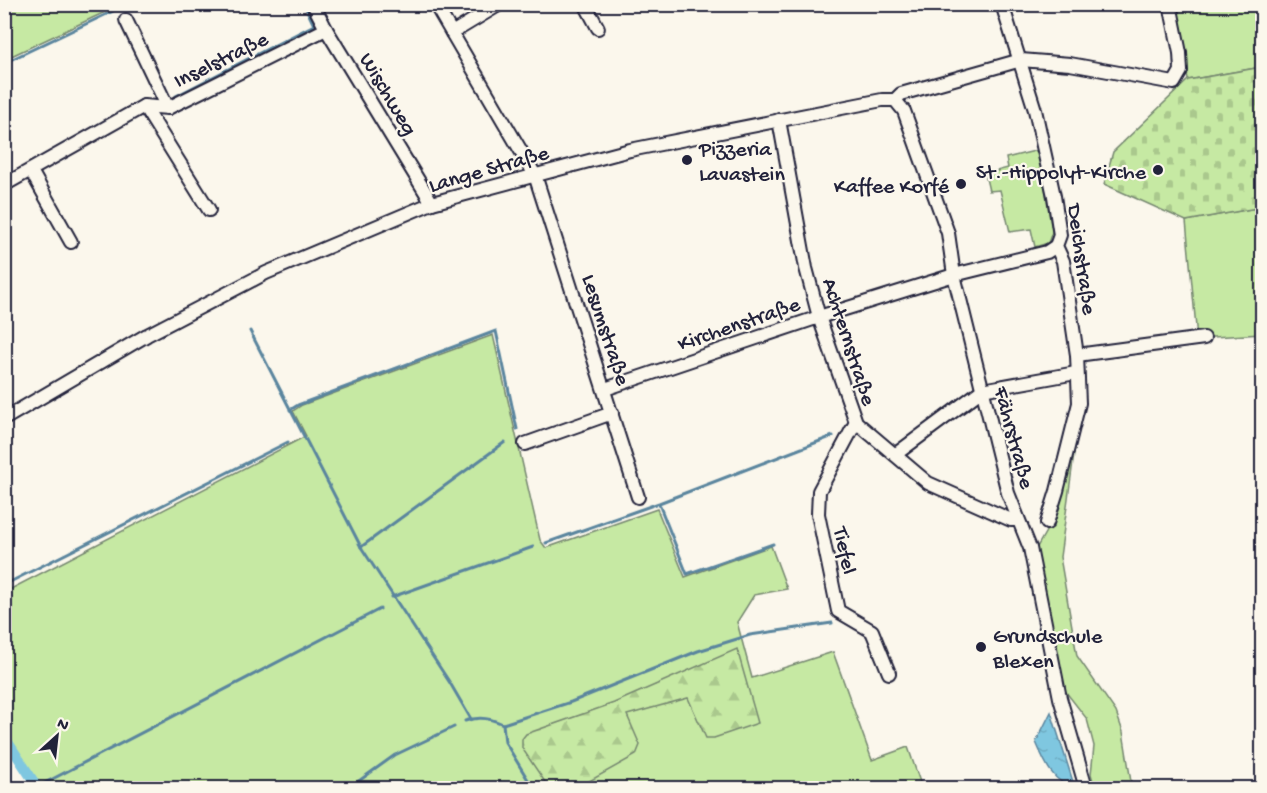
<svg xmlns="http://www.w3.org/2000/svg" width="1267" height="793" viewBox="0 0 1267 793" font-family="'Gochi Hand',sans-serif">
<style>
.grass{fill:#c6e9a3;stroke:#74866f;stroke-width:1.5}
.forest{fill:url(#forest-firs);stroke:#74866f;stroke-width:1.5}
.cemetery{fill:url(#cemetery-stones);stroke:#74866f;stroke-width:1.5}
.water{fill:url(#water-ripples);stroke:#5a859e;stroke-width:1.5}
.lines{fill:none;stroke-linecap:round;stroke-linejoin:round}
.stream{stroke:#5a859e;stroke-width:3}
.canal{stroke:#7fc7e0;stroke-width:10}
.minor-casing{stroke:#22223b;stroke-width:16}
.minor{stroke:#fbf7ec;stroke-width:12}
.poi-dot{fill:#22223b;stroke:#fbf7ec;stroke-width:2}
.labels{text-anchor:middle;stroke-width:4.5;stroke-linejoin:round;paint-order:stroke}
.street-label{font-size:22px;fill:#22223b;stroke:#fbf7ec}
.poi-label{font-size:22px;fill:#22223b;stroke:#fbf7ec;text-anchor:start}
</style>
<defs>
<pattern id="forest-firs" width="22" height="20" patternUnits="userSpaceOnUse" patternTransform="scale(1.5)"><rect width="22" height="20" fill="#c6e9a3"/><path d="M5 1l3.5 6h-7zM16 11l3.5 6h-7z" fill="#aac88d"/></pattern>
<pattern id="cemetery-stones" width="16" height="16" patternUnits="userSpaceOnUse" patternTransform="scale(1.5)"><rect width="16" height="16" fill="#c6e9a3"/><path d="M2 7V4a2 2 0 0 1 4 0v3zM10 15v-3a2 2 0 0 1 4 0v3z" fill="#aac88d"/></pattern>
<pattern id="water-ripples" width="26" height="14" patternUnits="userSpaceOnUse" patternTransform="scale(1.5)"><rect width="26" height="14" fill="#7fc7e0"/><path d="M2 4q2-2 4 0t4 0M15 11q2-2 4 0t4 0" fill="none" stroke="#6dabc1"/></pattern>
</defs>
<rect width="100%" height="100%" fill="#fbf7ec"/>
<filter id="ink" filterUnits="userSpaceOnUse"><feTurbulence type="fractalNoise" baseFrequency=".0167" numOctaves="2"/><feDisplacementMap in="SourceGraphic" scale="12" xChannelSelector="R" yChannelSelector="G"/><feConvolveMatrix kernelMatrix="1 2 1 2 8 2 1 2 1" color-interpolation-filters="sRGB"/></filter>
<g filter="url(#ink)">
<g class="grass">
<polygon points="5,4 120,4 120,5 5,59"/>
<polygon points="1176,5 1262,5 1262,67 1188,80"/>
<polygon points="1039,150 1052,232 1048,243 1035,247 1031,229 1010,232 1000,190 989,191 985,174 1008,168 1006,158"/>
<polygon points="1262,207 1262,334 1197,338 1186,221"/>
<polygon points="493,335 540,540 546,548 657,509 685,577 771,546 787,589 754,595 737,622 752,678 833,652 872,760 908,747 922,788 41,788 5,731 5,592 306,436 293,411 302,405"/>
<polygon points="1078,425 1060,557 1077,656 1116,712 1123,732 1132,788 1095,788 1091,774 1094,746 1087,719 1065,691 1049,621 1036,549 1049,526"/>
</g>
<polygon class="forest" points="737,649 758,723 714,738 706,738 688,698 627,715 640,745 636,755 577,788 549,788 522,748 522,739 526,734 614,703"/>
<polygon class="cemetery" points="1262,67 1262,207 1186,221 1104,184 1113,152 1188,80"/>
<path class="water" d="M1051 712 1075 788C1053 784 1044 761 1036 742Z"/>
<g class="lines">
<g class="stream">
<polyline points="4,63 128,4"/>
<polyline points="176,96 314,25 304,4"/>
<polyline points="250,331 361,547 450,683 471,719"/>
<polyline points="290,410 298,405 496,331 517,429"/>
<polyline points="659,504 687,574 773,544"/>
<polyline points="546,543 659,503 833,436"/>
<polyline points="361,547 505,442"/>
<polyline points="4,585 288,442"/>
<polyline points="392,597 533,547"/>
<path d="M465 721C478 716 491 718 503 724L571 702 698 651 750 635 832 623"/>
<polyline points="503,724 505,742 533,788"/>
<polyline points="37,787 380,609"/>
<polyline points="349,788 395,755 454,727"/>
</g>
<polyline class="canal" points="4,736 38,788"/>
<defs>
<g id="minor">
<polyline points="313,4 326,29 432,203"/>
<polyline points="435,4 535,175 638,497"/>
<polyline points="585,4 598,28"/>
<polyline points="1002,4 1035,110 1054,196 1060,235 1056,246 1063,261 1077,355 1079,403 1057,491 1047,523"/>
<polyline points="126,20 168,108"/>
<polyline points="452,33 500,4"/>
<polyline points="895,100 904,111 948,233 954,275 1008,493 1030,548 1060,698 1086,788"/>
<polyline points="144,106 209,210"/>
<polyline points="779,120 806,268 819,317 856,422 928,483 1011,520 1018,520"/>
<polyline points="31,171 71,242"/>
<polyline points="4,185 144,106 168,108 326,29"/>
<polyline points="1077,355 1204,338"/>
<polyline points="605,389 819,317 954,275 1047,252 1056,246"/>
<polyline points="4,419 147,335 266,273 432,203 630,150 882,100 895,100 901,94 1021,60 1070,64 1174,83 1181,71 1180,53 1170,4"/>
<polyline points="856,422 819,491 818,514 838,611 872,631 889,673"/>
<polyline points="525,444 612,413"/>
<polyline points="896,454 982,390 1076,373"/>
</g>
</defs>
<use href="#minor" class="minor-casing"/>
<use href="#minor" class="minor"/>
</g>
</g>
<g class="poi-dot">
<circle cx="687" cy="160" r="6"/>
<circle cx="1158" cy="170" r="6"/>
<circle cx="961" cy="184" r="6"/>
<circle cx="981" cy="647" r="6"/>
</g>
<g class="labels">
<g class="street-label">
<text transform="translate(220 58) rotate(-26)" y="8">Inselstraße</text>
<text transform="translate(390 93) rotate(59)" y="8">Wischweg</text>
<text transform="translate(488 167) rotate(-16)" y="8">Lange Straße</text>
<text transform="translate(1084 259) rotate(82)" y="8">Deichstraße</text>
<text transform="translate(738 322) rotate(-19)" y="8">Kirchenstraße</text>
<text transform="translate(608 329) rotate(72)" y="8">Lesumstraße</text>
<text transform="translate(851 341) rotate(72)" y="8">Achternstraße</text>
<text transform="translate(1016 437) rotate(75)" y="8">Fährstraße</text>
<text transform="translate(847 550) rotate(78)" y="8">Tiefel</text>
</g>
<g class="poi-label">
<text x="699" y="155">Pizzeria<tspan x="699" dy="25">Lavastein</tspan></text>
<text x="1146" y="178" text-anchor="end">St.-Hippolyt-Kirche</text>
<text x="949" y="192" text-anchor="end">Kaffee Korfé</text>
<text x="993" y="642">Grundschule<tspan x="993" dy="25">Blexen</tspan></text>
</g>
</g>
<rect width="1267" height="793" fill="none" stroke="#fbf7ec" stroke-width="24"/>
<rect x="12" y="12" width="1243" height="769" fill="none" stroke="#22223b" stroke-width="2" filter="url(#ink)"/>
<g transform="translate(57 736) rotate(27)" stroke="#fbf7ec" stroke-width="4.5" paint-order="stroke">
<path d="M0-4.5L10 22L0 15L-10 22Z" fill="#22223b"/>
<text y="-9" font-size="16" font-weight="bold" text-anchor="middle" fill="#22223b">N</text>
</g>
</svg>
